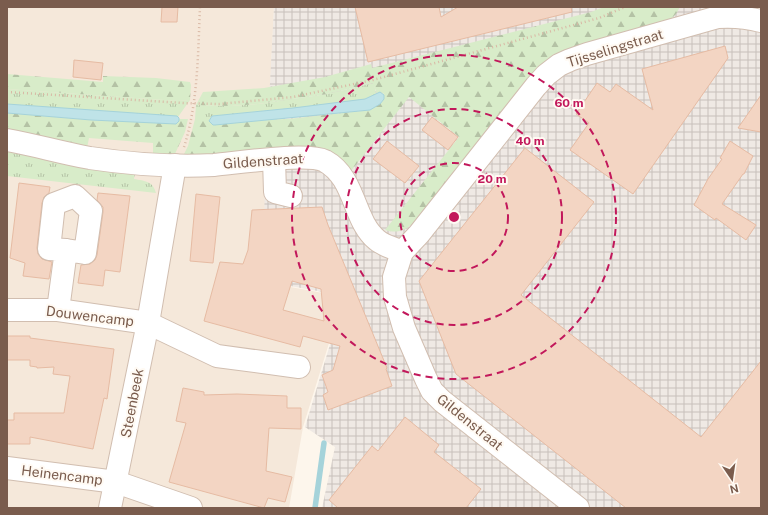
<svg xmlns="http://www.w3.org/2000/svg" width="768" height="515" viewBox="0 0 768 515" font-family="'Public Sans',sans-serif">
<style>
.residential{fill:#f5e8da}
.industrial{fill:url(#industrial-grid)}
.grass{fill:url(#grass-tufts)}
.forest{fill:url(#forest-firs)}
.water{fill:#bfe3e8;stroke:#a5d3da}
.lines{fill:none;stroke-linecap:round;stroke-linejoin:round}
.stream{stroke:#a5d3da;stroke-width:5.5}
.building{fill:#f3d5c3;stroke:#e6bba3;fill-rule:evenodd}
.minor-casing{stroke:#d1beb0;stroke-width:24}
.path{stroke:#d9b8a5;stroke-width:2.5;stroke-dasharray:1 3;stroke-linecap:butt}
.minor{stroke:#fff;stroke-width:22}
.ring{fill:none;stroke:#c2185b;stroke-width:2;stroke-dasharray:7 5}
.labels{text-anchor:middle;stroke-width:4;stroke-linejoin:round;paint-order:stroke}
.street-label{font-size:14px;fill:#7a5c4d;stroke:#fffaf3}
.centre{fill:#c2185b;stroke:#fffaf3;stroke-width:2}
.ring-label{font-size:12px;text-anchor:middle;font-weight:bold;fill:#c2185b;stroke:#fffaf3;stroke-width:4;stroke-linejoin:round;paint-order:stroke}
</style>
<defs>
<pattern id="industrial-grid" width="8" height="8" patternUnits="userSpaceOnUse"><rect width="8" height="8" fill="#efe9e4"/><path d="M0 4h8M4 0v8" fill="none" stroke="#c7c0bb"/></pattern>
<pattern id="grass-tufts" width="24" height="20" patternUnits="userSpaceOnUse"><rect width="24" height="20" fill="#d8ecc9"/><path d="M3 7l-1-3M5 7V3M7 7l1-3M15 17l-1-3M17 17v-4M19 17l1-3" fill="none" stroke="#b4c2a5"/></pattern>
<pattern id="forest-firs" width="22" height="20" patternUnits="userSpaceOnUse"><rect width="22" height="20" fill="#d8ecc9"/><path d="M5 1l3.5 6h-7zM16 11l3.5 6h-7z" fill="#b4c2a5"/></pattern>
</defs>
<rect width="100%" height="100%" fill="#fdf6ec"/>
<polygon class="residential" points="7,7 274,7 266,176 263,282 334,295 334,327 303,427 289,508 7,508"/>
<polygon class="industrial" points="274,7 718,7 745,26 761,30 761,508 322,508 335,447 305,427 335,328 334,294 263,281 265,177"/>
<g class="grass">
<polygon points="374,83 376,94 365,99 293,108 212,116 210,119 195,119 196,105 230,106 258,104 327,94"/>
<polygon points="7,89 178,101 190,100 178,117 7,104"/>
<path d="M7 150 135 173 134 179C145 181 153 181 156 193L7 176Z"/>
</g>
<g class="forest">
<path d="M604 7H680L676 14 670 20 587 45 413 225 412 224C403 232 396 233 385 230L459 137 409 97 351 171 183 156 188 146 195 119H210L209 121 288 119 370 110 382 102 384 94 380 92 377 94 373 83 327 94 258 104 230 106 196 105 203 92 264 88 325 77 371 64 372 68 591 12Z"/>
<polygon points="7,74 103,82 103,76 156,78 190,82 191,85 190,100 178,101 7,89"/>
<polygon points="7,113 91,120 164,123 176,124 179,119 188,119 185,132 174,156 153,155 153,143 89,138 87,148 7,130"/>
</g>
<g class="water">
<polygon points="380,92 384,95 384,99 380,104 370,110 215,125 213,125 209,121 212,116 293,108 365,99"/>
<polygon points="7,104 177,116 179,118 179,121 176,124 91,120 7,113"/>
</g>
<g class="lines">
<polyline class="stream" points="315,508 324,443"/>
</g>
<g class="building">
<polygon points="162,7 178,7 177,22 161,22"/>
<polygon points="355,7 439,7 441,17 458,7 571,7 572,12 368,62"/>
<polygon points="725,46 728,58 633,194 570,150 589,123 576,114 597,83 610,92 616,84 653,110 642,69"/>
<polygon points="74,60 103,63 101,80 73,77"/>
<polygon points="761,95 761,132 738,128"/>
<polygon points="432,117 458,137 448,150 422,130"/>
<polygon points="387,141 419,166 405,183 373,159"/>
<polygon points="730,141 753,156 744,174 743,174 722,204 756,225 746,240 716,218 715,220 694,205 708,179 722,159 720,158"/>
<polygon points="525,148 594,202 521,295 701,437 761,361 761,508 626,508 456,374 419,281"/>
<polygon points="19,183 50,187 49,193 44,197 42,203 37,248 38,254 42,259 52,262 49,279 23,276 25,263 10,258"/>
<polygon points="98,193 130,196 120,272 105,270 103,286 78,283 81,265 90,264 95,260 97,255 103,212 103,207 97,200"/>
<polygon points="196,194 220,197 213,263 190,261"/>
<path d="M322 207 328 225 387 368 386 369 392 386 328 410 323 395 328 392 322 375 333 370 340 346 303 336 300 347 204 321 220 262 243 264 248 250 252 210ZM292 281 321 289 324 321 283 310Z"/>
<polygon points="7,336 30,336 30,338 114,349 107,399 104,398 93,449 30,437 30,444 7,444 7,420 14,420 14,413 64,413 70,376 53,374 54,367 37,368 37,367 30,366 30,360 7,360"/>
<polygon points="183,388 204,392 204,395 237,394 287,396 287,408 301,408 301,429 269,428 266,471 292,477 285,502 268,498 264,508 169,482 186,423 176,421"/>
<polygon points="405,417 439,445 434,452 481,489 466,508 338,508 329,500 372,446 378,451"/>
</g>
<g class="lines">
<defs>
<g id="minor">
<path d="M7 140C35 145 62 153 90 158 130 164 173 167 214 165 237 163 307 152 325 161 356 178 353 221 377 240 384 246 394 248 402 252"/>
<polyline points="274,159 275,192 291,196"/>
<polyline points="7,310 58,310 148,323 217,356 299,367"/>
<polyline points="58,310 66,250 49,249 54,204 75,196 91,211 85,253 66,250"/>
<polyline points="7,468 116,482 191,508"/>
<polyline points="110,508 148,323 175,165"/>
<path d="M578 508 442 401 432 391 426 379 404 328 395 297 394 277 402 252 419 234 536 86 546 75 559 65 570 60 587 54 718 17C733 16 746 17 761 21"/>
</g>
</defs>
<use href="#minor" class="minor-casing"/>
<g class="path">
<polyline points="7,92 182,103 219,104 293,97 373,80 599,18 625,7"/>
<path d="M184 147C198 104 198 52 200 7"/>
</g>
<use href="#minor" class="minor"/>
</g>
<g class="ring">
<circle cx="454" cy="217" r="54"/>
<circle cx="454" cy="217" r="108"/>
<circle cx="454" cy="217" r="162"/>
</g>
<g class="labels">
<g class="street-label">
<text transform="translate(615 48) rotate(-17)" y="5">Tijsselingstraat</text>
<text transform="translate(263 161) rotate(-4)" y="5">Gildenstraat</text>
<text transform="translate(90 316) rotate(7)" y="5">Douwencamp</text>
<text transform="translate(132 403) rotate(-79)" y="5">Steenbeek</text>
<text transform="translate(470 422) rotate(39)" y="5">Gildenstraat</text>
<text transform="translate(62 475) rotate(7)" y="5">Heinencamp</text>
</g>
</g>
<circle cx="454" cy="217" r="6" class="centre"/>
<g class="ring-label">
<text x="569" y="107">60 m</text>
<text x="530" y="145">40 m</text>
<text x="492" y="183">20 m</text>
</g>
<rect width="768" height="515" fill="none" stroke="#7a5c4d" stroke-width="16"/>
<g transform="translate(732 479) rotate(167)" stroke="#fffaf3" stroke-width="3" paint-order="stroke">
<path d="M0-3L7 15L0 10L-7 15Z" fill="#7a5c4d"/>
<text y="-6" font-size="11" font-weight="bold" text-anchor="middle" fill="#7a5c4d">N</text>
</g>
</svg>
